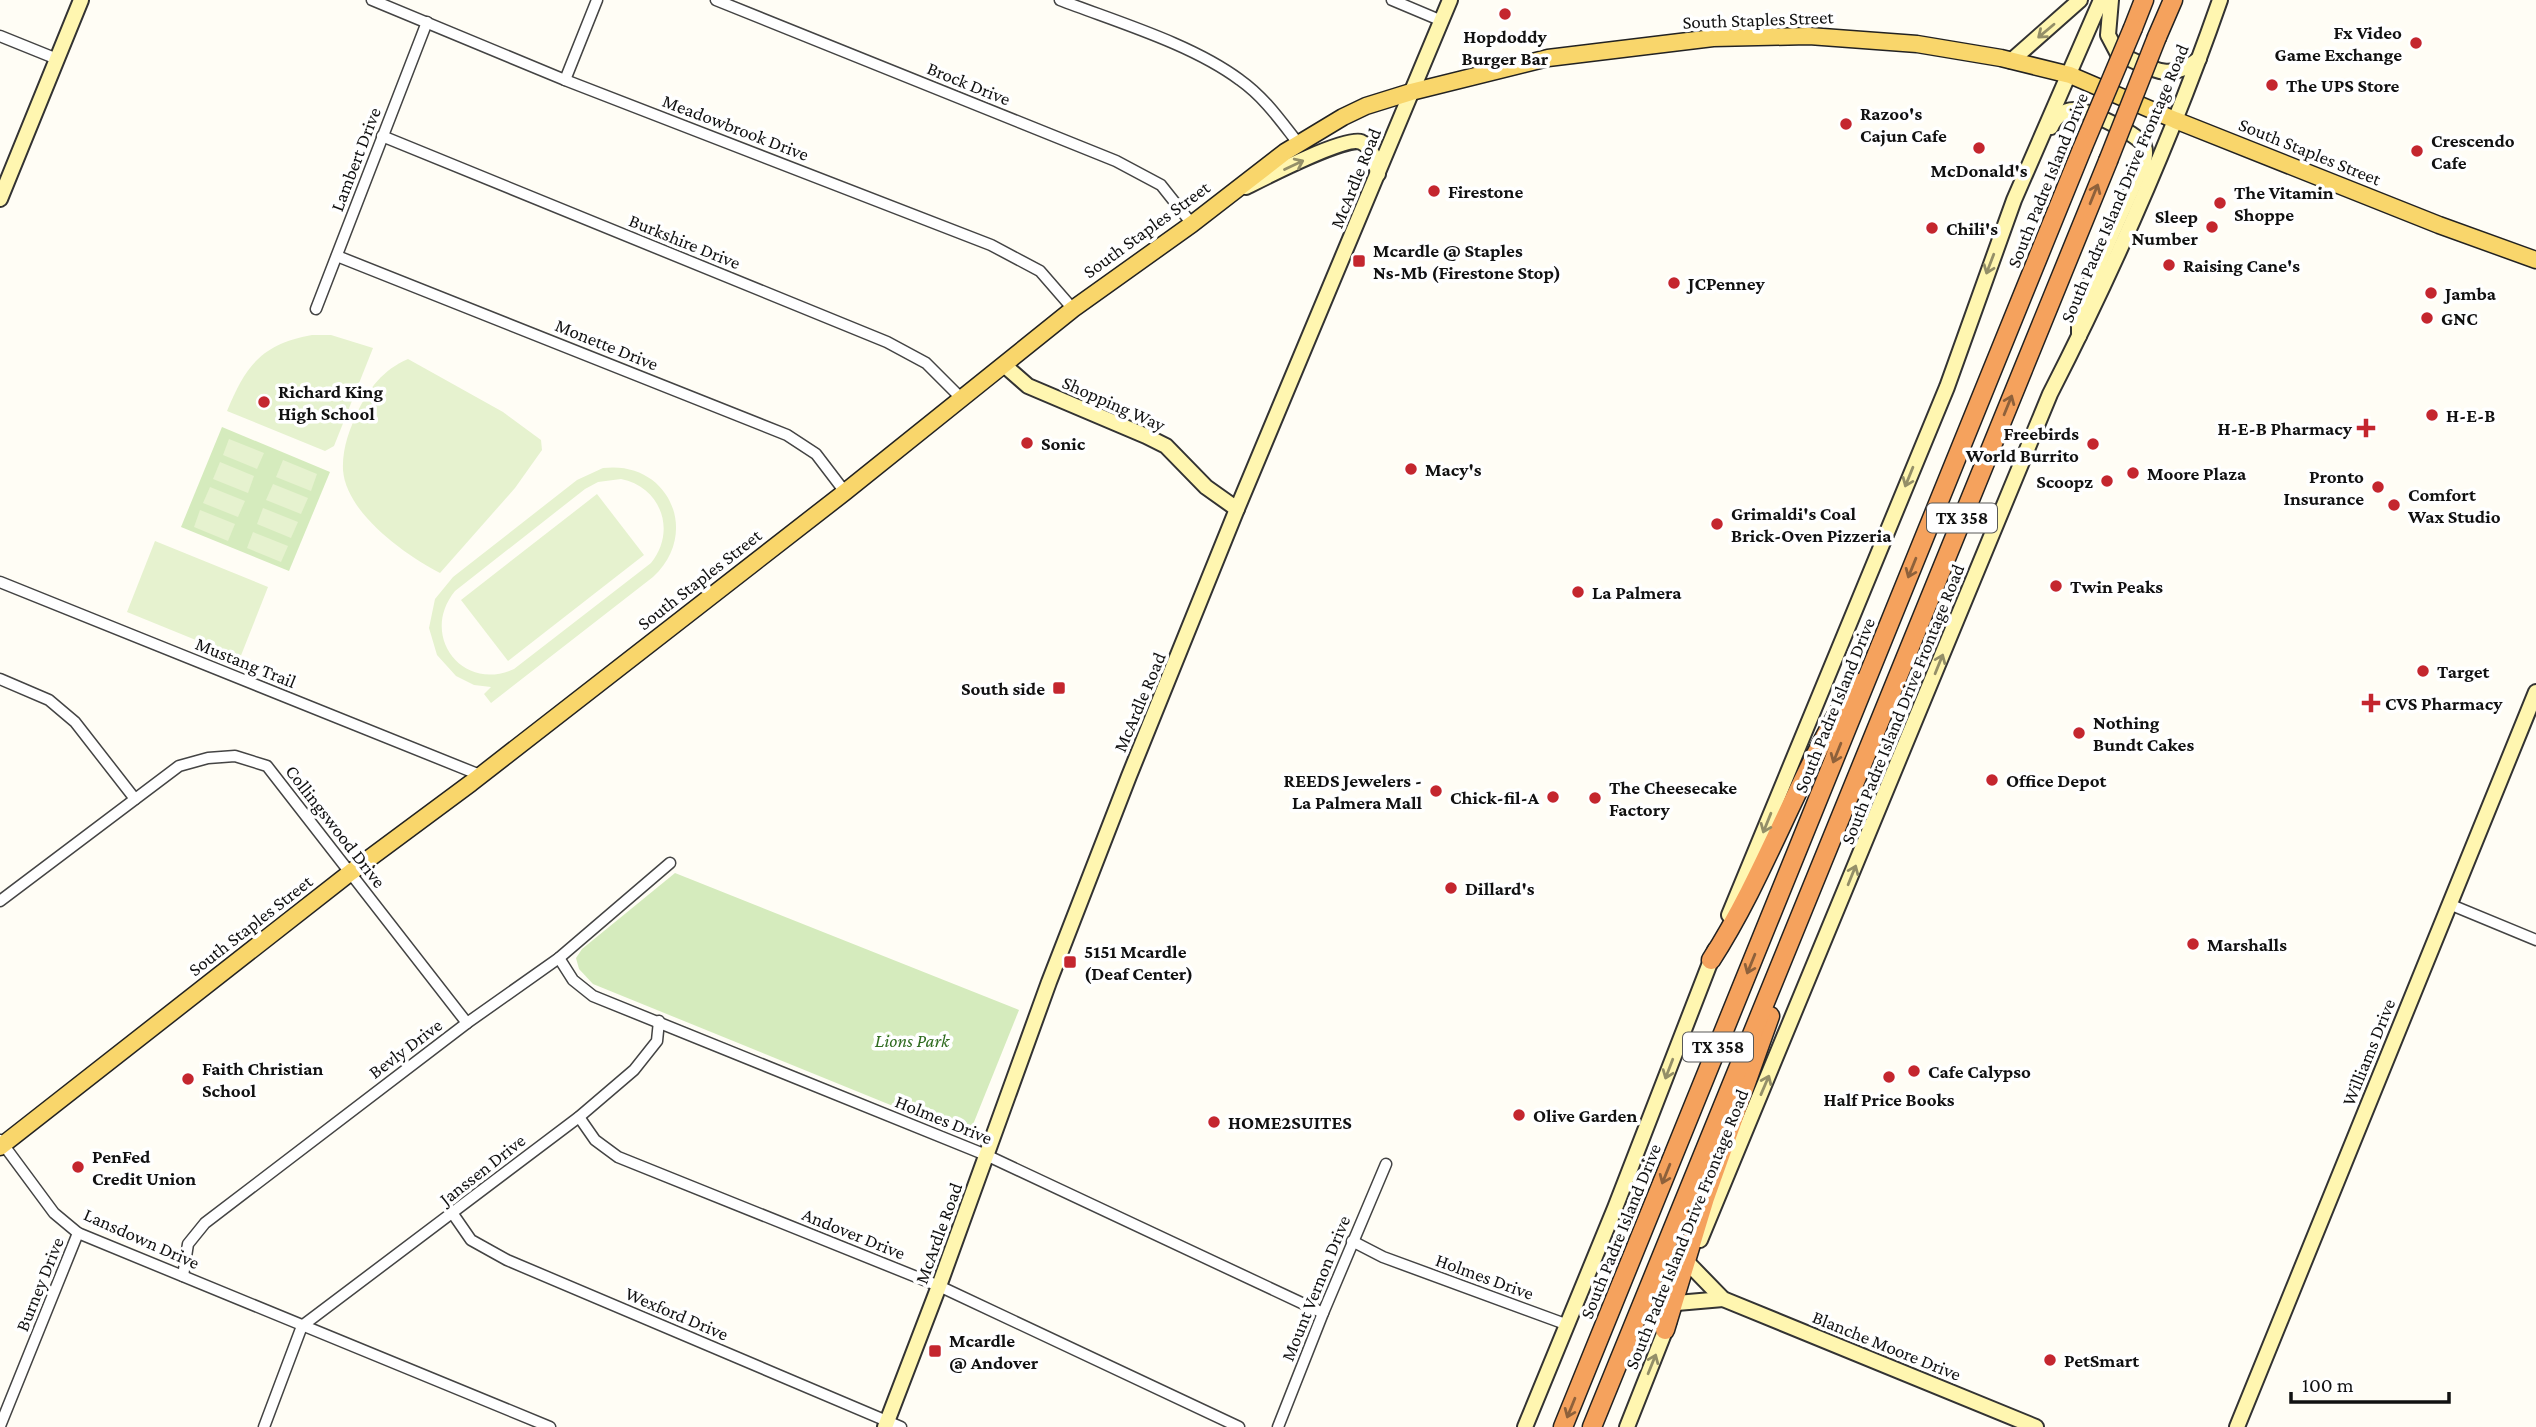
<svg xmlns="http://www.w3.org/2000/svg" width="2536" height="1427" viewBox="0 0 2536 1427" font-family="'Crimson Pro',serif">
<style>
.green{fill:#d5ebbd}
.pitch{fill:#e6f2cf;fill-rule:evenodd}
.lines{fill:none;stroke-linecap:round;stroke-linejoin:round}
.street-casing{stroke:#444;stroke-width:13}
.secondary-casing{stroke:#333;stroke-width:18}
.primary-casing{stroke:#222;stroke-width:19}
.highway-casing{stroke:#222;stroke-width:21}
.street{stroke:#fff;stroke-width:10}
.secondary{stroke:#fff6b0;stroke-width:14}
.primary{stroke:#f9d66b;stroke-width:16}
.highway{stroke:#f5a25d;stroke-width:18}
.highway-bridge-casing{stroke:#222;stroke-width:21;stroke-linecap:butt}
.highway-bridge{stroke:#f5a25d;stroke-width:18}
.oneway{stroke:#948f68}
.oneway2{stroke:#8e613b}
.poi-dot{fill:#c4262e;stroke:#fff;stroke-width:2.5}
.labels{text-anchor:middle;stroke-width:7;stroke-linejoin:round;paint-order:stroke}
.shield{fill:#fff;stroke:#585858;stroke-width:2}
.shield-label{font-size:18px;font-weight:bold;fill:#111}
.street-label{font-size:19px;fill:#111;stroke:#fff}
.poi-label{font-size:19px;font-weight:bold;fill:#111;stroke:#fff;text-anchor:start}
.park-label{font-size:19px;font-style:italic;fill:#2f6b1f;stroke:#fff}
</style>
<rect width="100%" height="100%" fill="#fffdf5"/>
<g class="green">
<polygon points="222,427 330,472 289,571 181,527"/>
<polygon points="675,873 1019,1010 972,1127 957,1132 593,984 579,969 576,958 582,949"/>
</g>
<g class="pitch">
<path d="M312 335H331L373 348 334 446 325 451 227 411C246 365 262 344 312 335Z"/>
<path d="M408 359 503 412 541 440 542 450 515 488 440 573C405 555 346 513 343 470 342 449 349 431 357 413 368 389 384 369 408 359Z"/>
<polygon points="229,439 264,453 257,469 223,455"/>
<polygon points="283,460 317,474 311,491 276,477"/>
<polygon points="220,462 254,476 248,493 213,479"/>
<path d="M603 468C669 460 701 533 653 577L491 703 484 694 491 687 474 685 456 676 437 655 429 628 435 599 453 577 577 480ZM621 479C661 487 677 531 651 563L514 669C462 693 419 635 455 591L585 489 598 482Z"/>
<polygon points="273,484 308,498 301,514 266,500"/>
<polygon points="210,487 245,501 238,517 203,503"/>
<polygon points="597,494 644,555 508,661 461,600"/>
<polygon points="263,508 298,522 291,538 257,524"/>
<polygon points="200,510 235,524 228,541 194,527"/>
<polygon points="253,532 288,546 281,562 247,548"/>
<polygon points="155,541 268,587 240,658 127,612"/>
</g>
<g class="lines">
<defs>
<g id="street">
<polyline points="372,0 565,80 991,245 1040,271 1073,309"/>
<polyline points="716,0 1116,161 1161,185 1192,224"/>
<path d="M1060 0C1117 22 1192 44 1240 80 1264 97 1280 120 1298 143"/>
<polyline points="1392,0 1442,21"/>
<polyline points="0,36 57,59"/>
<polyline points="565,80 597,0"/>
<polyline points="382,136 887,342 926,363 962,399"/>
<polyline points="337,256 787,435 816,454 845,492"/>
<polyline points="316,309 427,22"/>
<polyline points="0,582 480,775"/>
<polyline points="0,679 49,700 75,722 135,799"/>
<polyline points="0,901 179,766 208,758 235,756 267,766 467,1023"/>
<polyline points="2449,904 2536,940"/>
<polyline points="559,958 573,980 593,996 986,1155 1323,1313"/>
<polyline points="579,1117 595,1140 618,1157 939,1286 1239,1427"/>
<polyline points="0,1140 54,1213 78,1233 550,1427"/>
<polyline points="453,1214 471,1240 507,1260 901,1427"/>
<polyline points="1352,1241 1383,1257 1568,1325"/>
<polyline points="183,1276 188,1244 205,1223 467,1023 559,958 670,863"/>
<polyline points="0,1426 78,1233"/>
<polyline points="264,1427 302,1326 579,1117 634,1070 657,1041 659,1021"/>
<polyline points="1278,1427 1323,1313 1386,1164"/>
</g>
<g id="secondary">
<path d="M2111 0 2108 35 2118 54C2151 67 2167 84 2199 59"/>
<polyline points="2011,61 2080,0"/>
<path d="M2051 127C2055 117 2064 109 2076 110 2089 111 2139 134 2144 146 2146 151 2145 157 2144 162L2079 308V336"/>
<path d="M1246 187C1264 178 1346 136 1361 142 1373 147 1376 163 1378 174"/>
<polyline points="0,199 81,0"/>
<polyline points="1004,365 1028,386 1146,436 1166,446 1206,487 1237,509"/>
<polyline points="1729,915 1947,387 2014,200 2101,0"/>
<path d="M1700 1240 2050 394C2115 267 2173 135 2220 0"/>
<polyline points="1689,1264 1723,1299 2036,1427"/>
<polyline points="1677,1303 1723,1299"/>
<polyline points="885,1427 939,1286 1049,982 1129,776 1237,509 1450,0"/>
<polyline points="1525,1427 1615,1208 1715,950"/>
<polyline points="1627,1427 1669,1321"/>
<polyline points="2237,1427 2536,692"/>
</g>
<polyline id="primary" points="0,1147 351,872 471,783 845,492 1073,309 1192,224 1285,152 1343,117 1366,106 1411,92 1548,58 1713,38 1809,36 1917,44 2001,58 2070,75 2175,120 2439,225 2536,260"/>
<g id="highway">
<polyline points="2133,28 2144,0"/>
<polyline points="2157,37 2173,0"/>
<path d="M1711 960C1751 898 1779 828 1812 762 1826 735 1839 706 1859 683"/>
<polyline points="1665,1330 1705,1198 1770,1016"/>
<polyline points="1563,1427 2082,149"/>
<polyline points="1592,1427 2108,161"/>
</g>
</defs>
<use href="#street" class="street-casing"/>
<use href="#secondary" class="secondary-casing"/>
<use href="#primary" class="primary-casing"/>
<use href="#highway" class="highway-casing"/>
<use href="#street" class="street"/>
<use href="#secondary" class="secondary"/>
<use href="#primary" class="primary"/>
<use href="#highway" class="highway"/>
<defs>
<g id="highway-bridge">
<polyline points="2082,149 2133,28"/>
<polyline points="2108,161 2157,37"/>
</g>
</defs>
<use href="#highway-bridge" class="highway-bridge-casing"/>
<use href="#highway-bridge" class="highway-bridge"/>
</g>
<defs><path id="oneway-shaft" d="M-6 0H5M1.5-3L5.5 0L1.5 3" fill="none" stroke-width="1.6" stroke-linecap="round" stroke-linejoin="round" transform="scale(1.75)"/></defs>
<g class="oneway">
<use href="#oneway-shaft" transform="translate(2046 31) rotate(140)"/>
<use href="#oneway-shaft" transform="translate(1294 165) rotate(-25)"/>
<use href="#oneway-shaft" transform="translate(1990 264) rotate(111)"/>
<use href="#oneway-shaft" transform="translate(1909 477) rotate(112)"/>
<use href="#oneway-shaft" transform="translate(1939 664) rotate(-68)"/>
<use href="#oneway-shaft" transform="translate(1767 823) rotate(112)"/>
<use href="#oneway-shaft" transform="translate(1852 875) rotate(-68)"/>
<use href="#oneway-shaft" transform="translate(1669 1069) rotate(111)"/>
<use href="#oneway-shaft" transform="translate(1765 1085) rotate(-67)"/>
<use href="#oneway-shaft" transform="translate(1652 1364) rotate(-68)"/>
</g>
<g class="oneway2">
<use href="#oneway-shaft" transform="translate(2094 194) rotate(-68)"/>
<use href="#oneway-shaft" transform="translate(2008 405) rotate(-68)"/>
<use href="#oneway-shaft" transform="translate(1912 568) rotate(112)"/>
<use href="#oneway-shaft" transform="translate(1837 753) rotate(112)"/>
<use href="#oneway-shaft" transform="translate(1751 964) rotate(112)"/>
<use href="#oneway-shaft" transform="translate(1666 1174) rotate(112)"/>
<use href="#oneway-shaft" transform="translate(1571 1408) rotate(112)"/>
</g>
<g class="poi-dot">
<circle cx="1505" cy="14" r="7"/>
<circle cx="2416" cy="43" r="7"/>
<circle cx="2272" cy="85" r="7"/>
<circle cx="1846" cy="124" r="7"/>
<circle cx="1979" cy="148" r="7"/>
<circle cx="2417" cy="151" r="7"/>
<circle cx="1434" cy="191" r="7"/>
<circle cx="2220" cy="203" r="7"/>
<circle cx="2212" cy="227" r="7"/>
<circle cx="1932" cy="228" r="7"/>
<rect x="1352" y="254" width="14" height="14" rx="3.5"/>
<circle cx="2169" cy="265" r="7"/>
<circle cx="1674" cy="283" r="7"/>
<circle cx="2431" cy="293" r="7"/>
<circle cx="2427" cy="318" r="7"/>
<circle cx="264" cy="402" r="7"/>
<circle cx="2432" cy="415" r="7"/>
<path d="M2362.5 417.5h7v7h7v7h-7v7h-7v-7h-7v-7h7z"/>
<circle cx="1027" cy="443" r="7"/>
<circle cx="2093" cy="444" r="7"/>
<circle cx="1411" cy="469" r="7"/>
<circle cx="2133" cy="473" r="7"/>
<circle cx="2107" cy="481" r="7"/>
<circle cx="2378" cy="487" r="7"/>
<circle cx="2394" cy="505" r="7"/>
<circle cx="1717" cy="524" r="7"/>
<circle cx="2056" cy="586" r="7"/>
<circle cx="1578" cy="592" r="7"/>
<circle cx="2423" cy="671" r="7"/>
<rect x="1052" y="681" width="14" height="14" rx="3.5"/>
<path d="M2367.5 692.5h7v7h7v7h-7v7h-7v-7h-7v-7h7z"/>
<circle cx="2079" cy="733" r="7"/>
<circle cx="1992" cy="780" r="7"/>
<circle cx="1436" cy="791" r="7"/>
<circle cx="1553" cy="797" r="7"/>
<circle cx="1595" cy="798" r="7"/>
<circle cx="1451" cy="888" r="7"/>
<circle cx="2193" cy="944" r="7"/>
<rect x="1063" y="955" width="14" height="14" rx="3.5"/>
<circle cx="1914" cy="1071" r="7"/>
<circle cx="1889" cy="1077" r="7"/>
<circle cx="188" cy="1079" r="7"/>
<circle cx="1519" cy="1115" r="7"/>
<circle cx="1214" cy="1122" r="7"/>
<circle cx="78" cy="1167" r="7"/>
<rect x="928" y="1344" width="14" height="14" rx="3.5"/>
<circle cx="2050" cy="1360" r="7"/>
</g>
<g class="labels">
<g class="shield">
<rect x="1927" y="503.5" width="70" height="29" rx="5"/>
<rect x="1683" y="1032.5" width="70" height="29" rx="5"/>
</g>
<g class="shield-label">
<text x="1962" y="524">TX 358</text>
<text x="1718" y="1053">TX 358</text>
</g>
<g class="street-label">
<text transform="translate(1758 19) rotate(-2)" y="7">South Staples Street</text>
<text transform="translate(969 83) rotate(22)" y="7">Brock Drive</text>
<text transform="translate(736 127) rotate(21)" y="7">Meadowbrook Drive</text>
<text transform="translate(2310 151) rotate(22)" y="7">South Staples Street</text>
<text transform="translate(355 159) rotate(-69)" y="7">Lambert Drive</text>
<text transform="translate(1355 178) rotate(-68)" y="7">McArdle Road</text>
<text transform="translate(2047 180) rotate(-68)" y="7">South Padre Island Drive</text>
<text transform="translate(2124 183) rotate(-67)" y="7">South Padre Island Drive Frontage Road</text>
<text transform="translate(1146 229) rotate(-36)" y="7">South Staples Street</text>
<text transform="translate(685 241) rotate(22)" y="7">Burkshire Drive</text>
<text transform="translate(607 344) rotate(22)" y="7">Monette Drive</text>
<text transform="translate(1114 403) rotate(24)" y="7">Shopping Way</text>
<text transform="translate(699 579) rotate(-38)" y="7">South Staples Street</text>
<text transform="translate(246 662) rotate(22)" y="7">Mustang Trail</text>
<text transform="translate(1139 702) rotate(-67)" y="7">McArdle Road</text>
<text transform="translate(1902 704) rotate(-68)" y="7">South Padre Island Drive Frontage Road</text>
<text transform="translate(1834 705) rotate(-68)" y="7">South Padre Island Drive</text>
<text transform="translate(336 826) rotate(52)" y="7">Collingswood Drive</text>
<text transform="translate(250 925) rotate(-38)" y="7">South Staples Street</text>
<text transform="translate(405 1048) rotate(-37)" y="7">Bevly Drive</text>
<text transform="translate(2368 1052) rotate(-68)" y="7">Williams Drive</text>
<text transform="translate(944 1119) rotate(22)" y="7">Holmes Drive</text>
<text transform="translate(482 1169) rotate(-38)" y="7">Janssen Drive</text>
<text transform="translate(1686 1229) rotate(-68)" y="7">South Padre Island Drive Frontage Road</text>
<text transform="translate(1620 1231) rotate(-68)" y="7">South Padre Island Drive</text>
<text transform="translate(854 1233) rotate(22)" y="7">Andover Drive</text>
<text transform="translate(938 1233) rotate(-70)" y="7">McArdle Road</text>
<text transform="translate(142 1238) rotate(24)" y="7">Lansdown Drive</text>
<text transform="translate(1485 1276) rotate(20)" y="7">Holmes Drive</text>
<text transform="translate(39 1284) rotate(-68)" y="7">Burney Drive</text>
<text transform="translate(1315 1288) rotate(-68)" y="7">Mount Vernon Drive</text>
<text transform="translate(677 1313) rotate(23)" y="7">Wexford Drive</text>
<text transform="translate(1887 1345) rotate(22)" y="7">Blanche Moore Drive</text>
</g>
<g class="poi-label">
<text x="2402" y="39" text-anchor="end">Fx Video<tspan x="2402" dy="22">Game Exchange</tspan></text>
<text x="1505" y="43" text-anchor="middle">Hopdoddy<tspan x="1505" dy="22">Burger Bar</tspan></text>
<text x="2286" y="92">The UPS Store</text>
<text x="1860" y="120">Razoo's<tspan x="1860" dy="22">Cajun Cafe</tspan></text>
<text x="2431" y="147">Crescendo<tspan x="2431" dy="22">Cafe</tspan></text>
<text x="1979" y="177" text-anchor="middle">McDonald's</text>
<text x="1448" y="198">Firestone</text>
<text x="2234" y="199">The Vitamin<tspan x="2234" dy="22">Shoppe</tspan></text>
<text x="2198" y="223" text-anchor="end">Sleep<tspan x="2198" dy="22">Number</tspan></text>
<text x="1946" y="235">Chili's</text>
<text x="1373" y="257">Mcardle @ Staples<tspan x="1373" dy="22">Ns-Mb (Firestone Stop)</tspan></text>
<text x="2183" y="272">Raising Cane's</text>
<text x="1688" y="290">JCPenney</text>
<text x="2445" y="300">Jamba</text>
<text x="2441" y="325">GNC</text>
<text x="278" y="398">Richard King<tspan x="278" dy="22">High School</tspan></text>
<text x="2446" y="422">H-E-B</text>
<text x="2352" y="435" text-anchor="end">H-E-B Pharmacy</text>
<text x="2079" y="440" text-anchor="end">Freebirds<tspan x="2079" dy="22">World Burrito</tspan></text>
<text x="1041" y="450">Sonic</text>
<text x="1425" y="476">Macy's</text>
<text x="2147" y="480">Moore Plaza</text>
<text x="2364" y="483" text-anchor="end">Pronto<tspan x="2364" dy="22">Insurance</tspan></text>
<text x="2093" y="488" text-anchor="end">Scoopz</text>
<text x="2408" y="501">Comfort<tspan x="2408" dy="22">Wax Studio</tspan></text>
<text x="1731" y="520">Grimaldi's Coal<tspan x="1731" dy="22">Brick-Oven Pizzeria</tspan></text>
<text x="2070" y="593">Twin Peaks</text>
<text x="1592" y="599">La Palmera</text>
<text x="2437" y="678">Target</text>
<text x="1045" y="695" text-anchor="end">South side</text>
<text x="2385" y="710">CVS Pharmacy</text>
<text x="2093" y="729">Nothing<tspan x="2093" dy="22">Bundt Cakes</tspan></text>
<text x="1422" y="787" text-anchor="end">REEDS Jewelers -<tspan x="1422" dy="22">La Palmera Mall</tspan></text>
<text x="2006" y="787">Office Depot</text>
<text x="1609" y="794">The Cheesecake<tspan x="1609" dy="22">Factory</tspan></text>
<text x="1539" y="804" text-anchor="end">Chick-fil-A</text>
<text x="1465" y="895">Dillard's</text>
<text x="2207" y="951">Marshalls</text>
<text x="1084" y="958">5151 Mcardle<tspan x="1084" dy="22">(Deaf Center)</tspan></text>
<text x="202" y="1075">Faith Christian<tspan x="202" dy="22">School</tspan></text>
<text x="1928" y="1078">Cafe Calypso</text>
<text x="1889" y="1106" text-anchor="middle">Half Price Books</text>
<text x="1533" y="1122">Olive Garden</text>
<text x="1228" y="1129">HOME2SUITES</text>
<text x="92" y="1163">PenFed<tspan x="92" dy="22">Credit Union</tspan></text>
<text x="949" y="1347">Mcardle<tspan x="949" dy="22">@ Andover</tspan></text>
<text x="2064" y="1367">PetSmart</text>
</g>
<g class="park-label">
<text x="912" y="1047">Lions Park</text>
</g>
</g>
<path d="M2291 1392v10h158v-10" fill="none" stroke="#111111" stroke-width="3.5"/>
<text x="2302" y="1392" font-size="21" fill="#111111" stroke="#ffffff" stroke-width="5" paint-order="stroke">100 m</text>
</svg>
